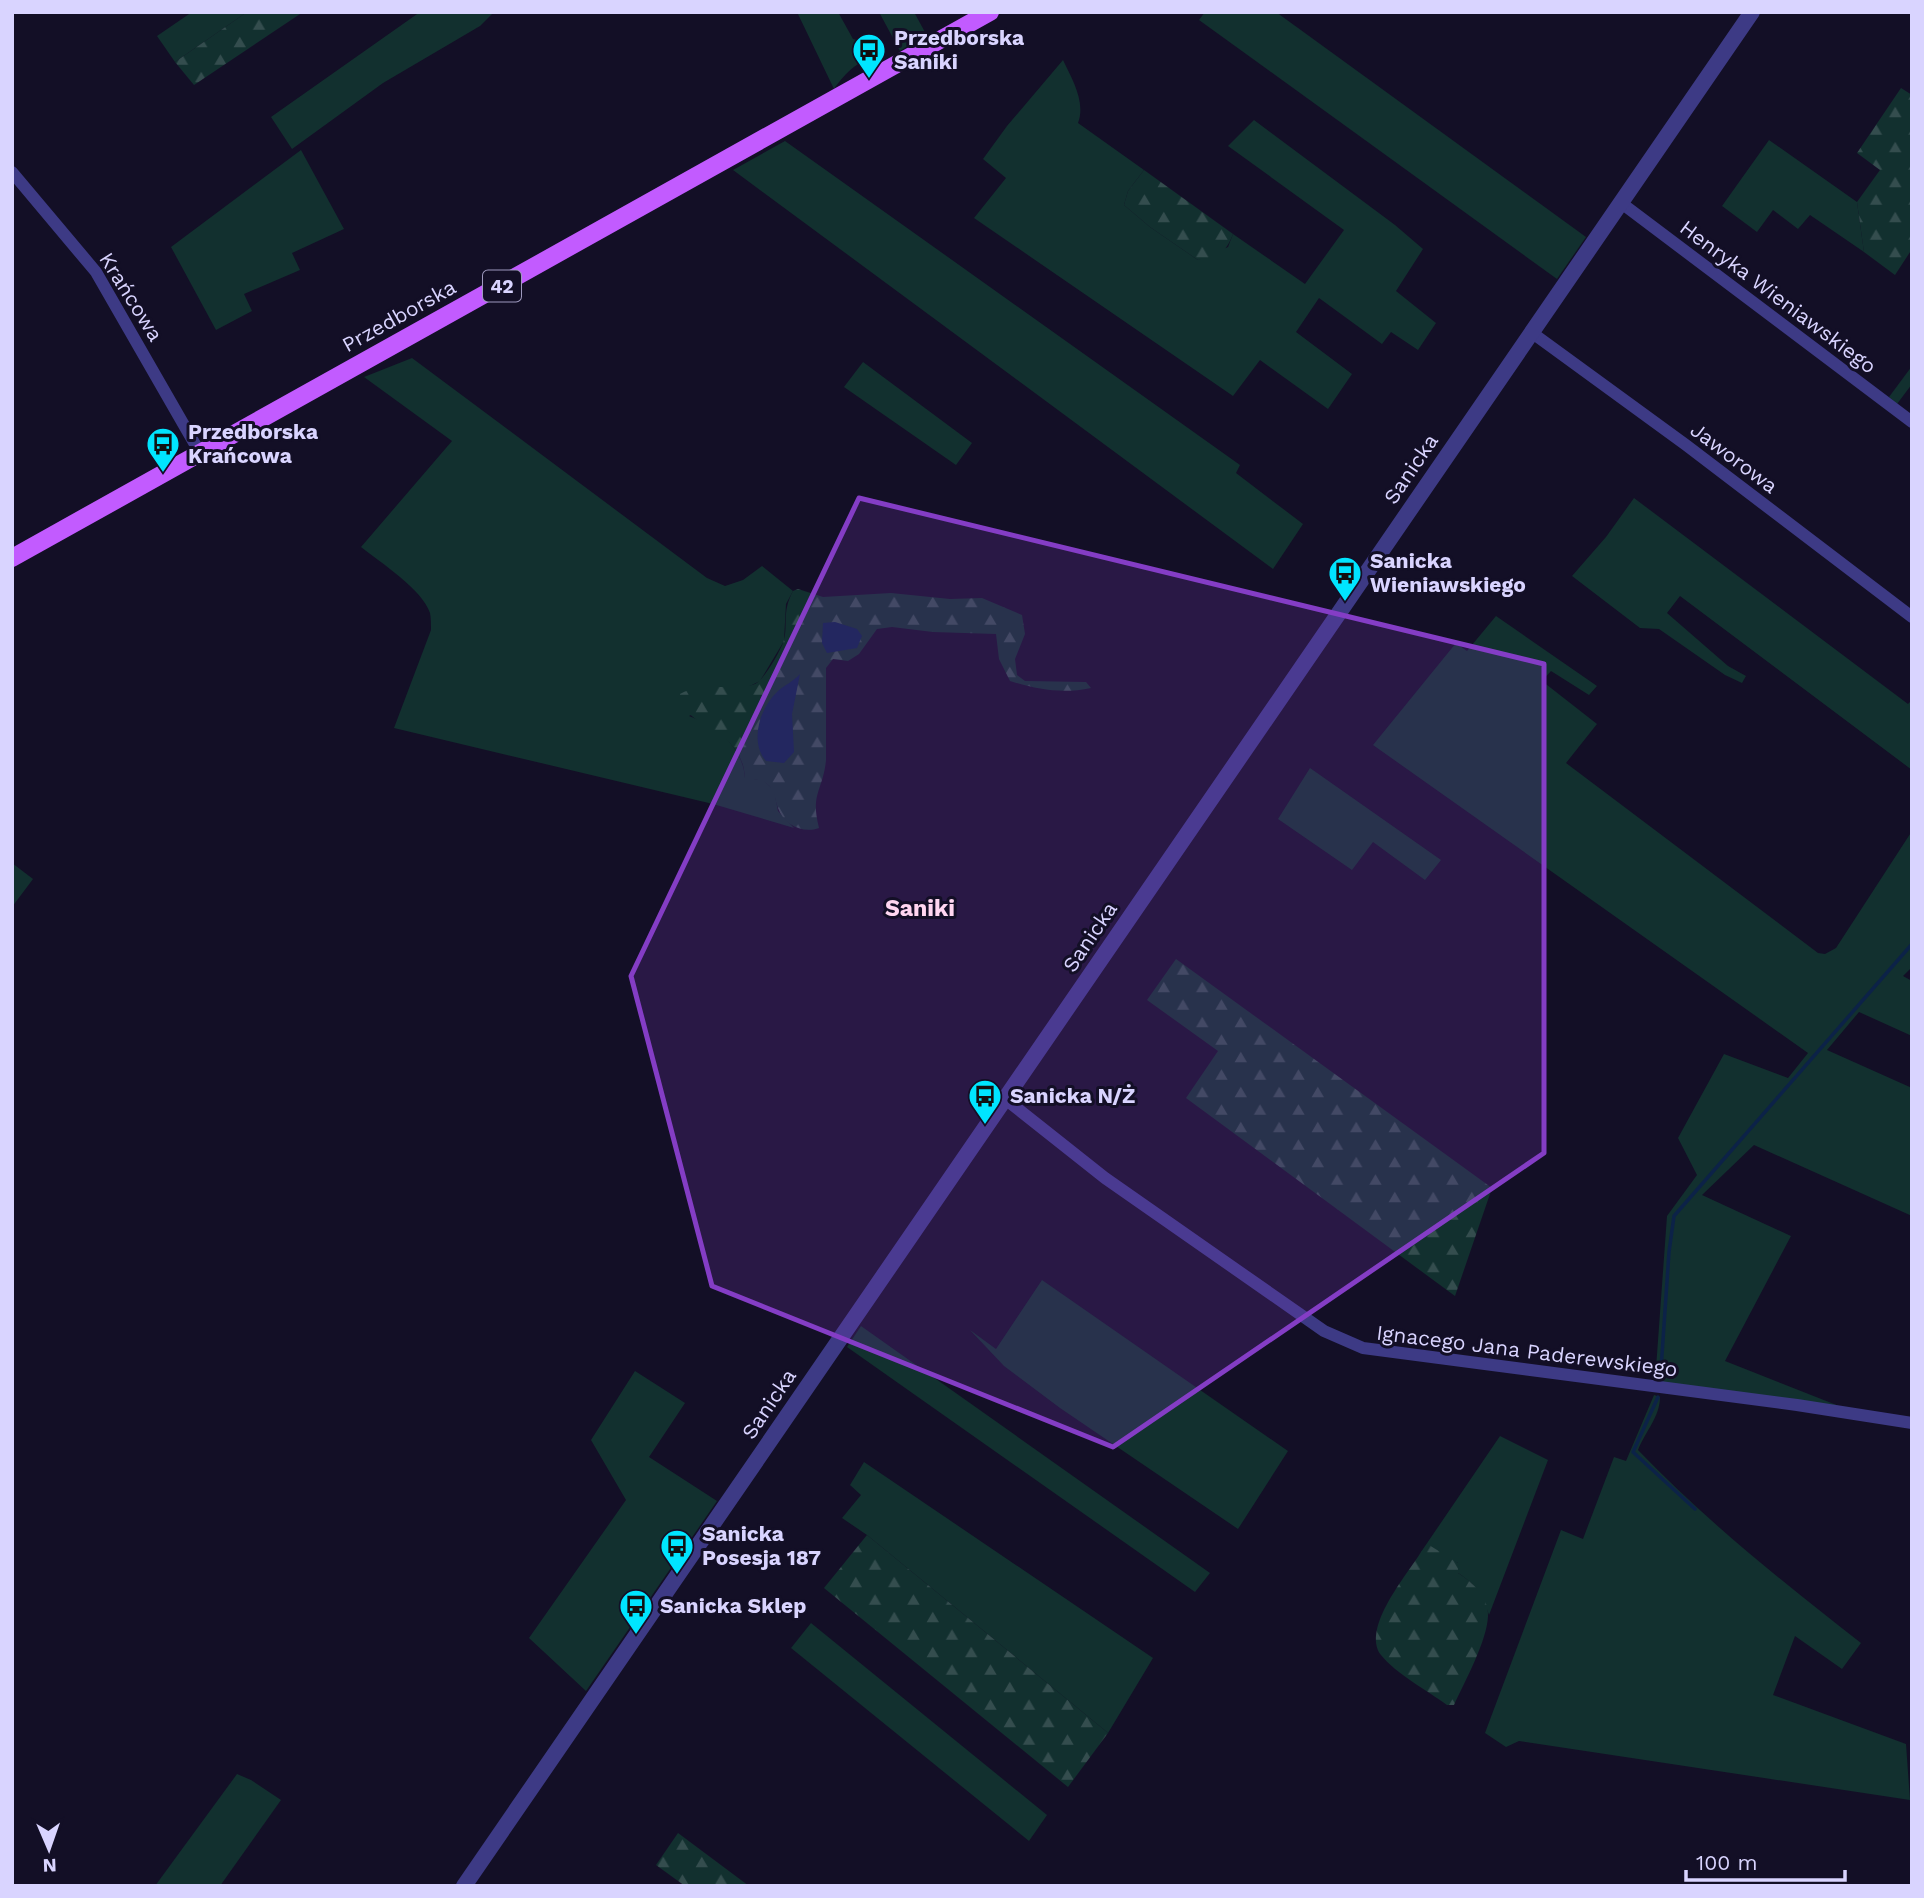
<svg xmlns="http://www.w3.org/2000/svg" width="1924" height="1898" viewBox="0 0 1924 1898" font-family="'Work Sans',sans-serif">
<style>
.green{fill:#12302f}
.forest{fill:url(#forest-firs)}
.water{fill:#0c2248}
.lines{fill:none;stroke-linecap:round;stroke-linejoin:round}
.stream{stroke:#0c2248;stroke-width:3.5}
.minor{stroke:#3d3a85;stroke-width:12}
.tertiary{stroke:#3d3a85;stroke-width:16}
.primary{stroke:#c25bff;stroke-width:18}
.marked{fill:#843dc5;fill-opacity:0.2;stroke:#843dc5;stroke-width:5;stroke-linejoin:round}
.labels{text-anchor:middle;stroke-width:6;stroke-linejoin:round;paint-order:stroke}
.shield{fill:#130f26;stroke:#9e99be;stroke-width:2}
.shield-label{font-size:19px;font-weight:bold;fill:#d9d4ff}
.poi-label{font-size:21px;font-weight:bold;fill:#d9d4ff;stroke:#130f26;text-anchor:start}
.street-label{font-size:21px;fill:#d9d4ff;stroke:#130f26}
.neighbourhood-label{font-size:23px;font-weight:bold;fill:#ffd6f0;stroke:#130f26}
</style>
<defs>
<pattern id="forest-firs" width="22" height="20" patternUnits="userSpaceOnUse" patternTransform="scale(1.75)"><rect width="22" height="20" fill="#12302f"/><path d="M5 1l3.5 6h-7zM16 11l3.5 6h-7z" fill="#344d4e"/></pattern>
</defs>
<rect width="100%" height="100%" fill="#130f26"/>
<g class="green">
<polygon points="192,12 247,12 175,62 157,36"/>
<polygon points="420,12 494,12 480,26 383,83 292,149 271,117"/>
<path d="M797 12H838L853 39 879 46 885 58C861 56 847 71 834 89Z"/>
<polygon points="879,12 914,12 926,34 900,51"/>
<polygon points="1205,12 1276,12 1586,237 1557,279 1199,20"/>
<path d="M1063 60C1072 79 1086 102 1078 123L1144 170 1128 191 1124 205 1150 227 1198 260 1228 247 1233 234 1305 284 1344 230 1228 146 1254 120 1395 225 1423 249 1396 291 1436 323 1418 350 1391 332 1382 344 1319 298 1296 332 1352 374 1328 409 1260 360 1233 396 974 218 1006 178 983 159 1007 126Z"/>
<polygon points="1769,140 1857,202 1864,252 1810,215 1798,229 1773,210 1757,232 1722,206"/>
<polygon points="785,141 1240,465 1236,473 1303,524 1273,569 733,170"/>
<polygon points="301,150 344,229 292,253 300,270 244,294 252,311 216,330 171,247"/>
<path d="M412 358 707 578 725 586 743 580 762 566 793 591 786 604 784 641 760 681 689 716C717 727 743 747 745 778L763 780 774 790 778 811 794 828 713 804 394 728 431 630C431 624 431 618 430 613 423 590 380 562 361 547L452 441 364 377Z"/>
<polygon points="863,362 972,443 956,465 844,387"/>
<polygon points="1912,366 1912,384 1897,404 1889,397"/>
<polygon points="1634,498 1908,704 1912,700 1912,770 1680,596 1667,613 1728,666 1746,676 1742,683 1725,675 1659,629 1640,628 1572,576 1606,537"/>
<polygon points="1496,616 1597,686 1589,695 1551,671 1542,681 1597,724 1566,763 1818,953 1825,954 1836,948 1912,831 1912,967 1903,976 1912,981 1912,1036 1859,1012 1827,1050 1912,1088 1912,1216 1754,1145 1702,1195 1791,1236 1725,1361 1839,1406 1655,1382 1667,1216 1697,1175 1678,1138 1724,1054 1788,1078 1808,1053 1373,745 1456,643 1467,651"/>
<polygon points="1310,768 1441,860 1425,880 1373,842 1352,870 1278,819"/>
<polygon points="12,863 33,879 12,907"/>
<polygon points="1042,1280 1288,1451 1238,1529 1060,1408 1004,1366 970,1330 996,1349"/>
<polygon points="861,1326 1210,1573 1195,1592 847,1347"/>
<polygon points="635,1371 685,1403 649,1457 717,1501 586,1691 529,1638 626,1500 591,1440"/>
<path d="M1654 1395 1660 1397C1660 1417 1645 1432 1638 1450 1706 1521 1784 1583 1861 1643L1842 1669 1795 1636 1773 1695 1906 1744 1910 1800 1519 1741 1506 1747 1485 1733 1561 1530 1583 1539 1614 1457 1626 1461Z"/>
<path d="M1500 1436 1548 1460 1489 1615C1483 1595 1475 1584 1458 1573V1563L1448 1558 1421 1552Z"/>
<polygon points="864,1462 1153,1658 1108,1733 867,1535 842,1518 861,1495 850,1485"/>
<polygon points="811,1623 1047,1815 1029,1841 791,1648"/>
<polygon points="237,1774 251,1780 281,1800 220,1886 155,1886"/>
</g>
<g class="forest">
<polygon points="247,12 303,12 194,85 175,62"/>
<polygon points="1901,88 1912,95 1912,249 1895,275 1864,252 1857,202 1880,170 1857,153"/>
<path d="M1144 170 1233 234C1225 254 1219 256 1198 260L1150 227 1124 205 1128 191Z"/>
<path d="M798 589 823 597 891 593 950 599 982 598 1022 615 1025 634 1015 659 1017 675 1025 681 1086 682 1091 688C1063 694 1038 690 1010 681L999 659 996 634 933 632 892 627 877 629 859 654 848 661 833 659 826 668V760C823 791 810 793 819 828 803 834 784 825 778 808 774 798 776 790 766 783 761 779 752 779 745 779 743 725 683 731 680 694 705 681 735 692 755 684 764 680 779 653 783 643 789 627 781 613 793 591Z"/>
<polygon points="1176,959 1492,1188 1455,1296 1186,1098 1218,1051 1147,1000"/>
<polygon points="867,1535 1108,1733 1068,1787 824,1588"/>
<path d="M1429 1545 1458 1563V1573C1472 1582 1489 1597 1488 1616 1487 1641 1465 1681 1454 1705H1447C1428 1691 1395 1673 1381 1655 1361 1628 1407 1575 1421 1552Z"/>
<polygon points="678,1833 749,1886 685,1886 656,1865"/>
</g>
<g class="water">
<polygon points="835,622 857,629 862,636 857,648 827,653 822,643 823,623"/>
<path d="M800 674 792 714 794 752 784 763 766 761C749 741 760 708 778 691 785 685 794 681 800 674Z"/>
</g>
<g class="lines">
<g class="stream">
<polyline points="1660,1384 1669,1252 1674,1216 1912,944"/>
<polyline points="1658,1397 1633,1452 1695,1509"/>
</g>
<g class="minor">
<polyline points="12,172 96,272 200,453"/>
<polyline points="1620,202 1912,422"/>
<polyline points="1531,332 1686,445 1912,617"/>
<polyline points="1004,1098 1105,1178 1324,1331 1363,1348 1797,1405 1912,1423"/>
</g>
<polyline class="tertiary" points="464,1886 1752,12"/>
<polyline class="primary" points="12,558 990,12"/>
</g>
<path class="marked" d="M859 498 1544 664V1153L1113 1447 712 1286 631 976Z"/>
<defs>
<symbol id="bus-pin" viewBox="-11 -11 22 30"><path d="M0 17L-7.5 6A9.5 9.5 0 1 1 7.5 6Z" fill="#00e5ff" stroke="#130f26"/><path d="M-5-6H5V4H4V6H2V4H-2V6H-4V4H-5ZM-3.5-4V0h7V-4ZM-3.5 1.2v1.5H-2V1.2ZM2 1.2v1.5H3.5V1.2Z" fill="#111"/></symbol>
</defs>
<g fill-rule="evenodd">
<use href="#bus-pin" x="850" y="31" width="38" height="52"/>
<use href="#bus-pin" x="144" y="425" width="38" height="52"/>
<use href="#bus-pin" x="1326" y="554" width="38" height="52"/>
<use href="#bus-pin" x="966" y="1077" width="38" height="52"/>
<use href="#bus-pin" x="658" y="1527" width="38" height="52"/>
<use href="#bus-pin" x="617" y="1587" width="38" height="52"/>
</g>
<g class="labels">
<rect class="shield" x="483" y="270.5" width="38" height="31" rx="5"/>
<g class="shield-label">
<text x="502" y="293">42</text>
</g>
<g class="poi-label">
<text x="894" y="45">Przedborska<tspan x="894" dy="24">Saniki</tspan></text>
<text x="188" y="439">Przedborska<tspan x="188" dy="24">Krańcowa</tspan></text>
<text x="1370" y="568">Sanicka<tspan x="1370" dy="24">Wieniawskiego</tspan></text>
<text x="1010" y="1103">Sanicka N/Ż</text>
<text x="702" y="1541">Sanicka<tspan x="702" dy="24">Posesja 187</tspan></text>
<text x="660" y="1613">Sanicka Sklep</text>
</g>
<g class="street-label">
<text transform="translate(131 297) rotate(58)" y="7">Krańcowa</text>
<text transform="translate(1778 297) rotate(37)" y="7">Henryka Wieniawskiego</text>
<text transform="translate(399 316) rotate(-29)" y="7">Przedborska</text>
<text transform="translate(1734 458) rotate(37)" y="7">Jaworowa</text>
<text transform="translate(1411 469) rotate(-56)" y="7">Sanicka</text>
<text transform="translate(1090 937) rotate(-56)" y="7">Sanicka</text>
<text transform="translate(1527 1351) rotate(7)" y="7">Ignacego Jana Paderewskiego</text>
<text transform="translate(769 1404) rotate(-56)" y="7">Sanicka</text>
</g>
<g class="neighbourhood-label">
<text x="920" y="916">Saniki</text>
</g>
</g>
<rect width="1924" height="1898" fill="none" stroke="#d9d4ff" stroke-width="28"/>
<g transform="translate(49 1849) rotate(178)" stroke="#130f26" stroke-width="5" paint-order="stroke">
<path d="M0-5L12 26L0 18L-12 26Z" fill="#d9d4ff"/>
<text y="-10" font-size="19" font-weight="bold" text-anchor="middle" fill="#d9d4ff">N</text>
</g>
<path d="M1686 1870v10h159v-10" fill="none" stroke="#d9d4ff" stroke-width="3.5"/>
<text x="1696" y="1870" font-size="21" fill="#d9d4ff" stroke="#130f26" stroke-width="5" paint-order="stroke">100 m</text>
</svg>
